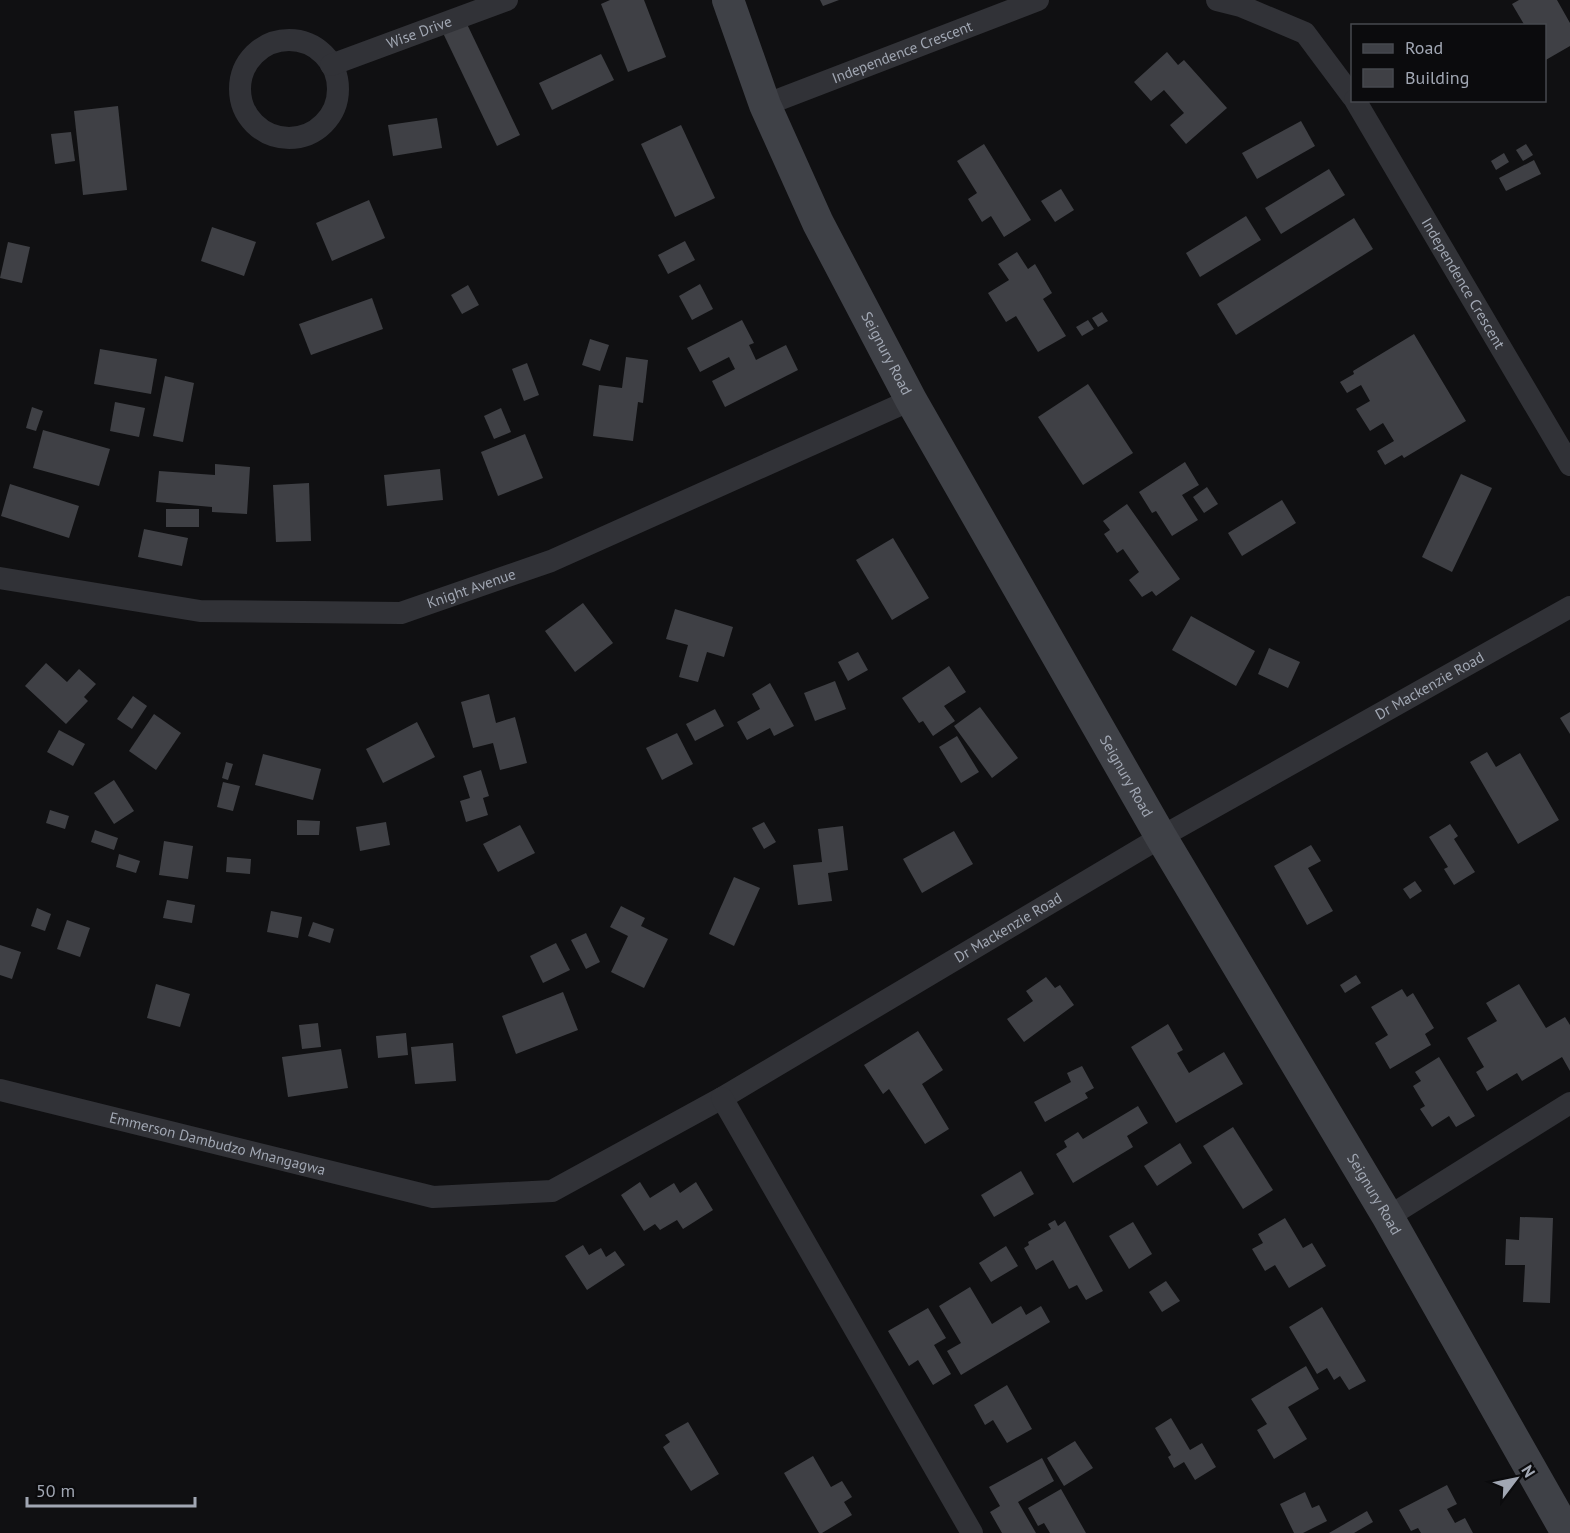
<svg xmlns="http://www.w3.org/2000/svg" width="1570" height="1533" viewBox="0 0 1570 1533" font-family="'PT Sans',sans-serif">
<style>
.building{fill:#3f4045}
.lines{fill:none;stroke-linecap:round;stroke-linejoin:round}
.street{stroke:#313237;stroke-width:22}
.secondary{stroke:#3f4147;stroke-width:32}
.labels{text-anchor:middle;stroke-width:5;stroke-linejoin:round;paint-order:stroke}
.street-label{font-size:15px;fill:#a1a7b3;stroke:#0b0b0d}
</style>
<rect width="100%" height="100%" fill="#101012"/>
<g class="building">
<polygon points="610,0 644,0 666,57 628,72 601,4"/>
<polygon points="820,0 839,0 823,6"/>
<polygon points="1519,0 1557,0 1570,23 1570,46 1544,61 1544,26 1525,26 1512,4"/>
<polygon points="466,22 520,135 497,146 443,33"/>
<polygon points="1167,52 1178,65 1184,60 1227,108 1186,144 1170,125 1184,113 1164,90 1151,101 1134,82"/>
<polygon points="601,54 614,80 552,110 539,83"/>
<polygon points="118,106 127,190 83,195 74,111"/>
<polygon points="437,118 442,148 393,156 388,125"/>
<polygon points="1301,121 1315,146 1257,179 1242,153"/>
<polygon points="681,125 715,198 675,217 641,144"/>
<polygon points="71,132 75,161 55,164 51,134"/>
<polygon points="984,144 1031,220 1004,237 991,216 982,222 968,199 977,193 957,161"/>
<polygon points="1526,144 1533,155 1523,161 1516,150"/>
<polygon points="1504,153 1509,162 1496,170 1491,161"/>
<polygon points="1534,160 1541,174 1506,191 1499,178"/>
<polygon points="1329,169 1345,195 1281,234 1265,208"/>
<polygon points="1061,189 1074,210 1055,222 1041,201"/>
<polygon points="369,200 385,238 332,261 316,223"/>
<polygon points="1246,216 1261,240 1200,277 1186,253"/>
<polygon points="1354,218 1373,249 1236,335 1217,304"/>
<polygon points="212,227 256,242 244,276 201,261"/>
<polygon points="685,241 695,260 668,274 658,255"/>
<polygon points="8,242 30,247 22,283 0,278"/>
<polygon points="1017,252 1028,269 1035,264 1052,293 1043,299 1066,336 1038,352 1016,316 1006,322 988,293 1009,280 998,264"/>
<polygon points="700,284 713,309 692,320 679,296"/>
<polygon points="468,285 479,305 462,314 451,295"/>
<polygon points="372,298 383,329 311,355 299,324"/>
<polygon points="1102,312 1108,321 1098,327 1092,318"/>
<polygon points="742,320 754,343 749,345 756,360 786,345 798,370 725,407 712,381 735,369 729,357 700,372 687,348"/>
<polygon points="1088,320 1094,329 1082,336 1076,327"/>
<polygon points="1414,334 1466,421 1404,458 1402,455 1385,465 1377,451 1394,441 1383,423 1370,431 1356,409 1370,401 1361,385 1347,393 1340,382 1354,374 1353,371"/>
<polygon points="590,339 609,345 600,371 582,365"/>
<polygon points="100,349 157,359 151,394 94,384"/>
<polygon points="626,357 648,360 643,403 638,402 633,441 593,436 599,385 622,388"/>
<polygon points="527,363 539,395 524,401 512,369"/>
<polygon points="165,376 194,383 183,442 153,436"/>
<polygon points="1088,384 1133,453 1083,485 1038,417"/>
<polygon points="115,402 145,408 139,437 110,431"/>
<polygon points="32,407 43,411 36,431 26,428"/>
<polygon points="501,408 511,432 494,439 484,416"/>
<polygon points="43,430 110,449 99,486 33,468"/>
<polygon points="525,434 543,478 498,496 481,452"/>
<polygon points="1185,462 1199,485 1182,495 1198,520 1172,536 1156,511 1152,513 1139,492"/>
<polygon points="215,464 250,467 247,514 212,512 212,507 156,502 159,471 215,475"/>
<polygon points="440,469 443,500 387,506 384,475"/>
<polygon points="1461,474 1492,488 1452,572 1422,557"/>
<polygon points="309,483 311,541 276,542 273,485"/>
<polygon points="10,484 79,506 69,538 1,516"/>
<polygon points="1207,487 1218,504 1204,513 1193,497"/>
<polygon points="1282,500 1296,523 1242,556 1228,533"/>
<polygon points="1127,504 1180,579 1156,596 1152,591 1142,597 1129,580 1139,572 1123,549 1117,553 1104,534 1110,530 1103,521"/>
<rect x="166" y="509" width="33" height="18"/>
<polygon points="144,529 188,538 182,566 138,557"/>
<polygon points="893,538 929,598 892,620 856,560"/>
<polygon points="583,603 613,643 575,672 545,631"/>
<polygon points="675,609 733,627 724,657 707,652 698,682 679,677 688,645 666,639"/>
<polygon points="1191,616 1255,651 1236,686 1172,650"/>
<polygon points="1269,648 1300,662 1288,688 1258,674"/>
<polygon points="858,652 868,670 848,681 838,662"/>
<polygon points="46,663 67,682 79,669 96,684 84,697 88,701 66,724 25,686"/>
<polygon points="949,666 966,692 944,706 955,721 933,736 923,721 919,723 902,698"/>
<polygon points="835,681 846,709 815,721 804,693"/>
<polygon points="770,683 794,726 774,736 770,728 747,740 737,722 760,709 752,694"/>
<polygon points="489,694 496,723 515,717 527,763 500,770 493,743 473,748 461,702"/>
<polygon points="133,696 147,706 132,729 117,719"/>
<polygon points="980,707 1018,758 992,778 954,726"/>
<polygon points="715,709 724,726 695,741 686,724"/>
<polygon points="1570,712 1570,734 1560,718"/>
<polygon points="154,714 181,733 156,770 129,751"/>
<polygon points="417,722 435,757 383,783 366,749"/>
<polygon points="59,730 85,744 73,766 47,752"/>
<polygon points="677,733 693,764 662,780 646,748"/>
<polygon points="957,736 979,772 961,783 939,747"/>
<polygon points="1487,752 1496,767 1520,753 1559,820 1518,844 1470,762"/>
<polygon points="263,754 321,769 313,800 255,785"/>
<polygon points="226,762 233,764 228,780 222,778"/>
<polygon points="481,770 489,796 483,798 488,815 466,822 460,801 470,798 463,776"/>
<polygon points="114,780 134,811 114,824 94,793"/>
<polygon points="223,782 240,786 233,811 217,807"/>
<polygon points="50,810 69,816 65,829 46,823"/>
<polygon points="297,820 320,821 319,835 297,835"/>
<polygon points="386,822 390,845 360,851 356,827"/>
<polygon points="764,822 776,842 764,849 752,828"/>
<polygon points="1450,824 1458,836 1454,839 1475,872 1454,885 1444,869 1448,867 1429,837"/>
<polygon points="520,825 535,853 498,872 483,844"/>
<polygon points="843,826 848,870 828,873 832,901 798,905 793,865 822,862 818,829"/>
<polygon points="95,830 118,838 114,850 91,842"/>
<polygon points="954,831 973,864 922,893 903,859"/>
<polygon points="164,841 193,846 188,879 159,875"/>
<polygon points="1311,845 1321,861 1308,868 1333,911 1307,925 1274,866"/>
<polygon points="119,854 140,861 136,873 116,867"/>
<polygon points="227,857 251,859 250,874 226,872"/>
<polygon points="734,877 760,888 734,946 709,934"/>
<polygon points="1415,881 1422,891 1410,899 1403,889"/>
<polygon points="167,900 195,905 192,923 163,918"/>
<polygon points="621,906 645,918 641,926 668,939 644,988 611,972 628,936 610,927"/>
<polygon points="37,908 51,914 45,931 31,926"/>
<polygon points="271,911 302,917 298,938 267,932"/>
<polygon points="67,920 90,928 80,957 57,949"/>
<polygon points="313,922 334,929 330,943 308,936"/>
<polygon points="586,933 600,962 586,969 571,940"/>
<polygon points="556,943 570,970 543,983 530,956"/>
<polygon points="0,945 21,952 12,979 0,975"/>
<polygon points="1356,975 1361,983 1345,993 1340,985"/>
<polygon points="1046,977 1055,988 1060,985 1074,1005 1024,1042 1007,1019 1033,1001 1026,991"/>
<polygon points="156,984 190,994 180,1027 147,1018"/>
<polygon points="1519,984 1546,1028 1565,1017 1570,1025 1570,1071 1562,1057 1522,1081 1517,1073 1487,1091 1476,1072 1484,1067 1467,1038 1497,1021 1486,1003"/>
<polygon points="1402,989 1407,997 1413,993 1434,1028 1425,1034 1431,1045 1390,1069 1375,1043 1388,1035 1371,1007"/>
<polygon points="563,992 578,1030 516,1054 502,1016"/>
<polygon points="318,1023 321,1047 302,1049 299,1025"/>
<polygon points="1168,1024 1183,1050 1177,1053 1189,1073 1224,1052 1243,1084 1176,1123 1131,1047"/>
<polygon points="918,1031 943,1070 922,1084 949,1129 925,1144 889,1089 883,1094 864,1065"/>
<polygon points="406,1033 408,1055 378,1058 376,1036"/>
<polygon points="453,1043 456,1081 415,1084 411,1047"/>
<polygon points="341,1049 348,1088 288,1097 282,1057"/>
<polygon points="1439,1057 1475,1116 1456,1127 1449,1116 1432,1127 1420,1109 1425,1106 1413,1086 1421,1081 1415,1072"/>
<polygon points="1082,1066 1094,1088 1085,1093 1088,1098 1045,1122 1034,1102 1071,1082 1067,1073"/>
<polygon points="1138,1106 1148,1123 1127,1136 1133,1147 1073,1183 1056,1154 1067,1147 1064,1141 1078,1132 1083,1139"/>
<polygon points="1233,1127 1273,1190 1243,1209 1203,1146"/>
<polygon points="1180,1143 1192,1163 1157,1186 1144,1166"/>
<polygon points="1021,1171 1034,1194 994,1217 981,1195"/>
<polygon points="640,1182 650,1198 674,1183 680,1193 696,1182 713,1210 683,1229 677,1220 660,1230 655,1224 644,1231 621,1195"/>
<polygon points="1520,1217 1553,1218 1550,1303 1523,1302 1525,1265 1505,1265 1506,1239 1519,1240"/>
<polygon points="1285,1218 1303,1248 1312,1243 1326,1266 1289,1288 1275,1265 1265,1271 1252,1249 1263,1243 1258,1234"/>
<polygon points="1055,1220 1058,1226 1065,1221 1103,1291 1086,1300 1077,1285 1069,1289 1053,1260 1036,1270 1024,1248 1029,1245 1028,1242 1051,1229 1048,1224"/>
<polygon points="1133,1222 1152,1254 1129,1269 1109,1236"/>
<polygon points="583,1245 589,1255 601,1248 606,1257 615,1251 625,1265 587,1290 565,1256"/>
<polygon points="1006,1246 1018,1266 991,1282 979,1263"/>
<polygon points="1166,1281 1180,1301 1162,1312 1149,1292"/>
<polygon points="970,1287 992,1324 1021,1306 1026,1315 1041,1306 1050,1322 961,1375 947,1351 961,1343 939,1306"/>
<polygon points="1322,1307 1366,1381 1349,1390 1340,1376 1334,1380 1327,1368 1317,1374 1289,1327"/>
<polygon points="928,1308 946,1338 934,1345 951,1374 933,1385 918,1360 909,1366 888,1331"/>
<polygon points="1306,1366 1319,1389 1288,1407 1307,1439 1274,1459 1257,1430 1267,1424 1251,1399"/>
<polygon points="1007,1385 1032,1429 1007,1443 993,1420 985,1425 974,1405"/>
<polygon points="1171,1418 1190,1450 1202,1443 1216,1467 1195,1480 1184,1462 1174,1468 1168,1457 1171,1455 1155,1428"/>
<polygon points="688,1422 719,1474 691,1491 663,1447 670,1442 665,1435"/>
<polygon points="1075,1441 1093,1468 1064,1486 1047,1458"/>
<polygon points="813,1456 831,1487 842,1481 852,1497 844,1502 852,1515 822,1533 819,1533 784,1473"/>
<polygon points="1042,1458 1054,1481 1018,1502 1036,1533 1002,1533 990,1512 1000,1506 989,1487"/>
<polygon points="1447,1485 1457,1504 1447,1509 1455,1523 1465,1518 1473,1533 1421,1533 1418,1528 1411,1531 1399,1510"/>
<polygon points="1061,1489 1086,1533 1050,1533 1044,1523 1038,1526 1028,1508"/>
<polygon points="1305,1492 1312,1508 1319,1505 1327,1521 1303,1533 1294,1533 1280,1504"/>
<polygon points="1367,1511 1373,1522 1354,1533 1329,1533"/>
</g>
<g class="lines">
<g class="street">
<polyline points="1217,0 1241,6 1305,33 1352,96"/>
<circle cx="289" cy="89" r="49"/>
<path id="s1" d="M331 65 507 0"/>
<path id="s2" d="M1355 100 1570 465"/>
<path id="s3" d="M765 105 1038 0"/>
<path id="s4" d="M0 578 200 611 401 613 551 561 911 400"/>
<path id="s5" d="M0 1090 433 1197 552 1191 722 1098 1161 837 1570 607"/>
<polyline points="722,1098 972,1533"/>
<polyline points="1388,1217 1570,1103"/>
</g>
<path class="secondary" id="s6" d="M728 0 765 105 818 223 911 400 1161 837 1388 1217 1567 1533"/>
</g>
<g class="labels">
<g class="street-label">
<text dy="5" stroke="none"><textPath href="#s1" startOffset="94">Wise Drive</textPath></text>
<text dy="5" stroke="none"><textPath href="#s3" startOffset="147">Independence Crescent</textPath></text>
<text dy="5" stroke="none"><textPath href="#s2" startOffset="213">Independence Crescent</textPath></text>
<text dy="5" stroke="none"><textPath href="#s6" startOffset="388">Seignury Road</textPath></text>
<text dy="5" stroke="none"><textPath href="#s4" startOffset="478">Knight Avenue</textPath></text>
<text dy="5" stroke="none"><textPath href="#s5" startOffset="1578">Dr Mackenzie Road</textPath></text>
<text dy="5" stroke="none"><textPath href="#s6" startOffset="874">Seignury Road</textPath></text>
<text dy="5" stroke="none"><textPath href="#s5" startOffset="1092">Dr Mackenzie Road</textPath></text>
<text dy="5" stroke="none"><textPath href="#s5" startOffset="224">Emmerson Dambudzo Mnangagwa</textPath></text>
<text dy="5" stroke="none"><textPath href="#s6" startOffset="1360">Seignury Road</textPath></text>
</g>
</g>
<rect x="1351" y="24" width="195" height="78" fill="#0b0b0d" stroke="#47494f" stroke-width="1.5"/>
<rect x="1363" y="44" width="30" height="9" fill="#3f4147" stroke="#47494f" stroke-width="1.5"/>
<text x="1405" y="54" font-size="18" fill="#a1a7b3">Road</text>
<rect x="1363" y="69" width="30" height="18" fill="#3f4045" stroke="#47494f" stroke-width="1.5"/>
<text x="1405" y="84" font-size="18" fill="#a1a7b3">Building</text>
<g transform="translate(1516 1479) rotate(58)" stroke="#0b0b0d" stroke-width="4.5" paint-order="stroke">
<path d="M0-4.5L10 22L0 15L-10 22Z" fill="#a1a7b3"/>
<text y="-9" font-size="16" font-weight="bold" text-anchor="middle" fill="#a1a7b3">N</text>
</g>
<path d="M27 1497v9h168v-9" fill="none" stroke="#a1a7b3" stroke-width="3"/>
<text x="36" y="1497" font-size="18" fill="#a1a7b3" stroke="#0b0b0d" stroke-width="4.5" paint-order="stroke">50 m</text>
</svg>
